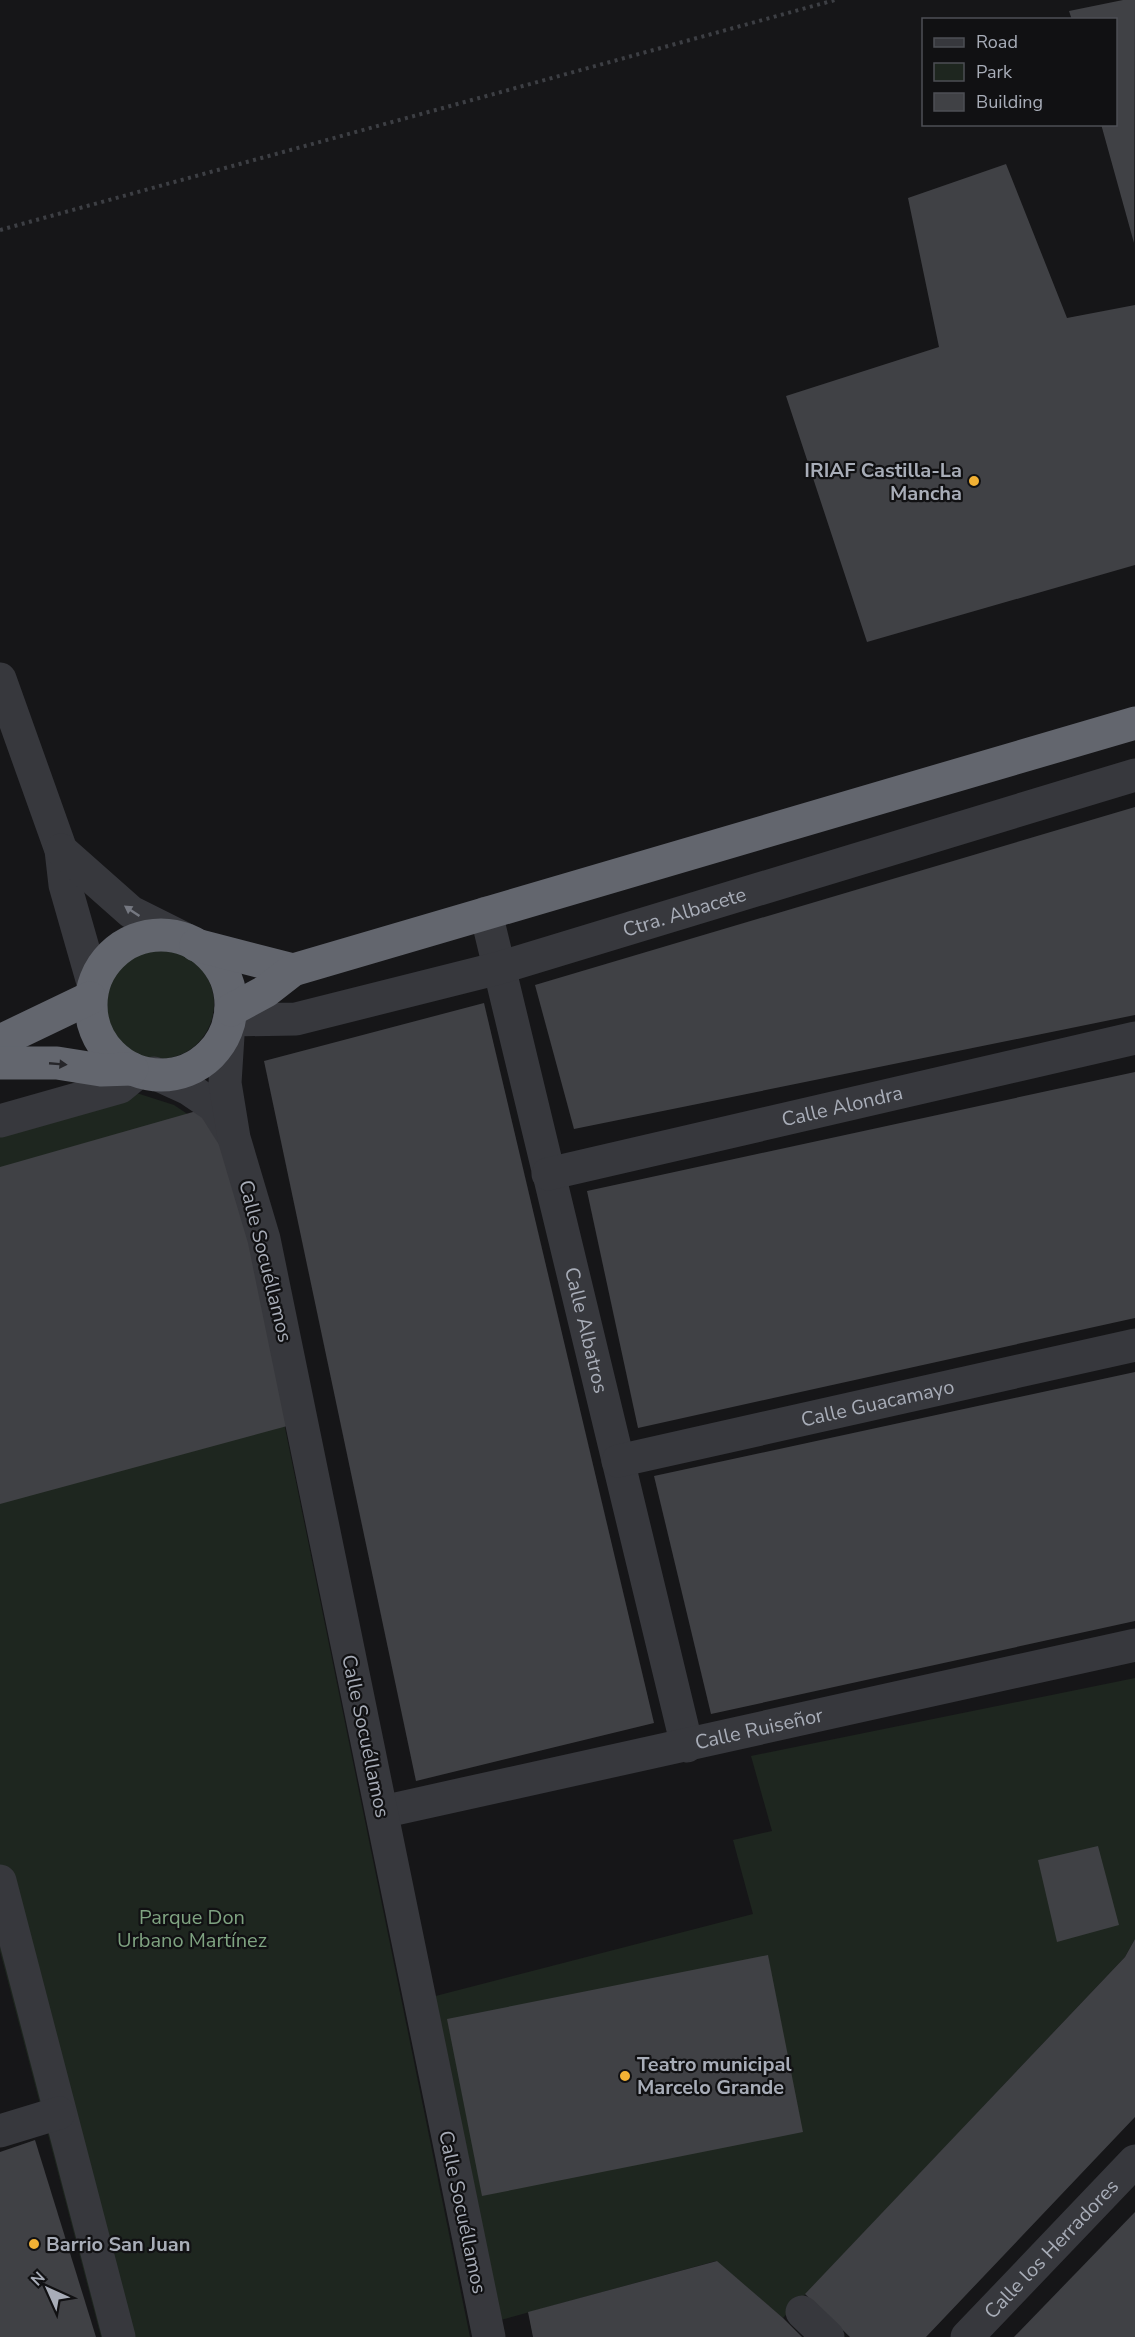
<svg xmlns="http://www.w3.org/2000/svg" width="1135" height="2337" viewBox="0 0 1135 2337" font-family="'Nunito Sans',sans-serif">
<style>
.green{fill:#1e261f}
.building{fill:#404145}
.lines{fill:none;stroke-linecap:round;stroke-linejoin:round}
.path{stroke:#3d3f44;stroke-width:4;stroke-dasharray:3 4.5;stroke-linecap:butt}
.minor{stroke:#37383d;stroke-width:33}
.highway{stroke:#63666e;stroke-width:33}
.oneway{fill:#757881}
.oneway2{fill:#26262a}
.poi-dot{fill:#f2b134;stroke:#111113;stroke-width:2}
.labels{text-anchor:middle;stroke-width:4.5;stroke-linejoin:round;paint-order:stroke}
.poi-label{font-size:20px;font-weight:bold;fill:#a8adb8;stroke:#111113;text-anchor:start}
.street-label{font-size:20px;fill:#a8adb8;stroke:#111113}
.park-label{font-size:20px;fill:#7fa381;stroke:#111113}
</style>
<rect width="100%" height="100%" fill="#161618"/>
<g class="green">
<circle cx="159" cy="1004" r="55"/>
<polygon points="124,1089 174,1105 204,1125 238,1197 470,2337 101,2337 0,1951 0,1133"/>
<polygon points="1135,1678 1135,1939 1125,1957 783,2318 716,2261 486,2324 420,2000 753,1914 733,1840 772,1831 751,1756"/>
</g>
<g class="building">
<polygon points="1123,0 1135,0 1134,243 1101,124 1116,124 1116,20 1072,20 1069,11"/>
<polygon points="1006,164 1067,318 1135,305 1135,565 867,642 786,396 939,347 908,198"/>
<polygon points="1135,807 1135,1015 574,1129 535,985"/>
<polygon points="484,1003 654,1723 416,1781 264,1061"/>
<polygon points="1135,1072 1135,1318 638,1428 587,1191"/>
<polygon points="214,1106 302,1422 0,1504 0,1167"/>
<polygon points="1135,1372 1135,1621 711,1714 654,1476"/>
<polygon points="1098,1846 1119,1925 1057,1942 1038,1860"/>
<polygon points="1135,1939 1135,2117 926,2337 850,2337 805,2294 1125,1957"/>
<polygon points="768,1955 803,2132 482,2196 447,2019"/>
<polygon points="35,2140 96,2337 0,2337 0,2152"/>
<polygon points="1135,2212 1135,2337 1014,2337"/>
<polygon points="717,2261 783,2318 802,2337 533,2337 528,2312"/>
</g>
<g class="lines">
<polyline class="path" points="0,230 835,0"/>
<g class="minor">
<polyline points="0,679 61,850 65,885 93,983"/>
<polyline points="61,850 131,912 183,938"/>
<path id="s1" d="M486 913 687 1746"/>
<polyline points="154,1073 189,1089 214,1106 231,1133"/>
<polyline points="0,1121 120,1087 138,1072"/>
<path id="s2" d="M548 1174 1135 1038"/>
<path id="s3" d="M618 1461 1135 1345"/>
<path id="s4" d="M382 1812 1135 1645"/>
<polyline points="0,1881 119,2337"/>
<polyline points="0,2131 59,2113"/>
<polyline points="802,2312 828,2337"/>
<path id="s5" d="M489 2337 264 1239 234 1138 225 1083 229 1020 296 1019 499 968 1135 775"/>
<path id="s6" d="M967 2337 1135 2161"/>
</g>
<g class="highway">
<circle cx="161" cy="1005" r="70"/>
<polyline points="196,945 293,970"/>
<polyline points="231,1010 266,991 293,970 1135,723"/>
<polyline points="0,1041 90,998"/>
<polyline points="0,1063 57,1063 101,1070 132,1069"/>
</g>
</g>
<defs><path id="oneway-solid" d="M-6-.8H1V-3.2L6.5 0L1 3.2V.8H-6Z" transform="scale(1.5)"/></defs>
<use class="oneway" href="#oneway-solid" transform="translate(132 911) rotate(-146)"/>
<use class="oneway2" href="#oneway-solid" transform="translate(58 1064) rotate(5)"/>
<g class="poi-dot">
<circle cx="974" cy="481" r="6"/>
<circle cx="625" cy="2076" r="6"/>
<circle cx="34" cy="2244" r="6"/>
</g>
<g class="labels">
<g class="poi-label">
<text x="962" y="477" text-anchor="end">IRIAF Castilla-La<tspan x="962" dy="23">Mancha</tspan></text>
<text x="637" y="2071">Teatro municipal<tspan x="637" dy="23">Marcelo Grande</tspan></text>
<text x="46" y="2251">Barrio San Juan</text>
</g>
<g class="street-label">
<text dy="7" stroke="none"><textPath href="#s5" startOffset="1815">Ctra. Albacete</textPath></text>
<text dy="7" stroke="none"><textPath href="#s2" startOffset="302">Calle Alondra</textPath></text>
<text transform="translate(266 1261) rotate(76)" y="7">Calle Socuéllamos</text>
<text dy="7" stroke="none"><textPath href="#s1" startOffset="429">Calle Albatros</textPath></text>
<text dy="7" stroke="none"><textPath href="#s3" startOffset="266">Calle Guacamayo</textPath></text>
<text dy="7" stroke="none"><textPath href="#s4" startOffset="386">Calle Ruiseñor</textPath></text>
<text transform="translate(366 1736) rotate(78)" y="7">Calle Socuéllamos</text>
<text transform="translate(463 2212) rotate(78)" y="7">Calle Socuéllamos</text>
<text dy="7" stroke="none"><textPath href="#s6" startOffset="122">Calle los Herradores</textPath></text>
</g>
<g class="park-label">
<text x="192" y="1924">Parque Don<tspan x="192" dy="23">Urbano Martínez</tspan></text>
</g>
</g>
<rect x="922" y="18" width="195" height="108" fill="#111113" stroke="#4d4f55" stroke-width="1.5"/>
<rect x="934" y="38" width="30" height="9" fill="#37383d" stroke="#4d4f55" stroke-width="1.5"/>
<text x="976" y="48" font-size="18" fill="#a8adb8">Road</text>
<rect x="934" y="63" width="30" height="18" fill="#1e261f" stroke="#4d4f55" stroke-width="1.5"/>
<text x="976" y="78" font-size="18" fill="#a8adb8">Park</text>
<rect x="934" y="93" width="30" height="18" fill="#404145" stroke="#4d4f55" stroke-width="1.5"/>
<text x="976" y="108" font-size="18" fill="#a8adb8">Building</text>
<g transform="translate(48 2289) rotate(315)" stroke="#111113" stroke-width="4.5" paint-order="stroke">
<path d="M0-4.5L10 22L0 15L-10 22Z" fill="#a8adb8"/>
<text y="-9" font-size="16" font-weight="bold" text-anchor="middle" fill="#a8adb8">N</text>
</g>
</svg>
